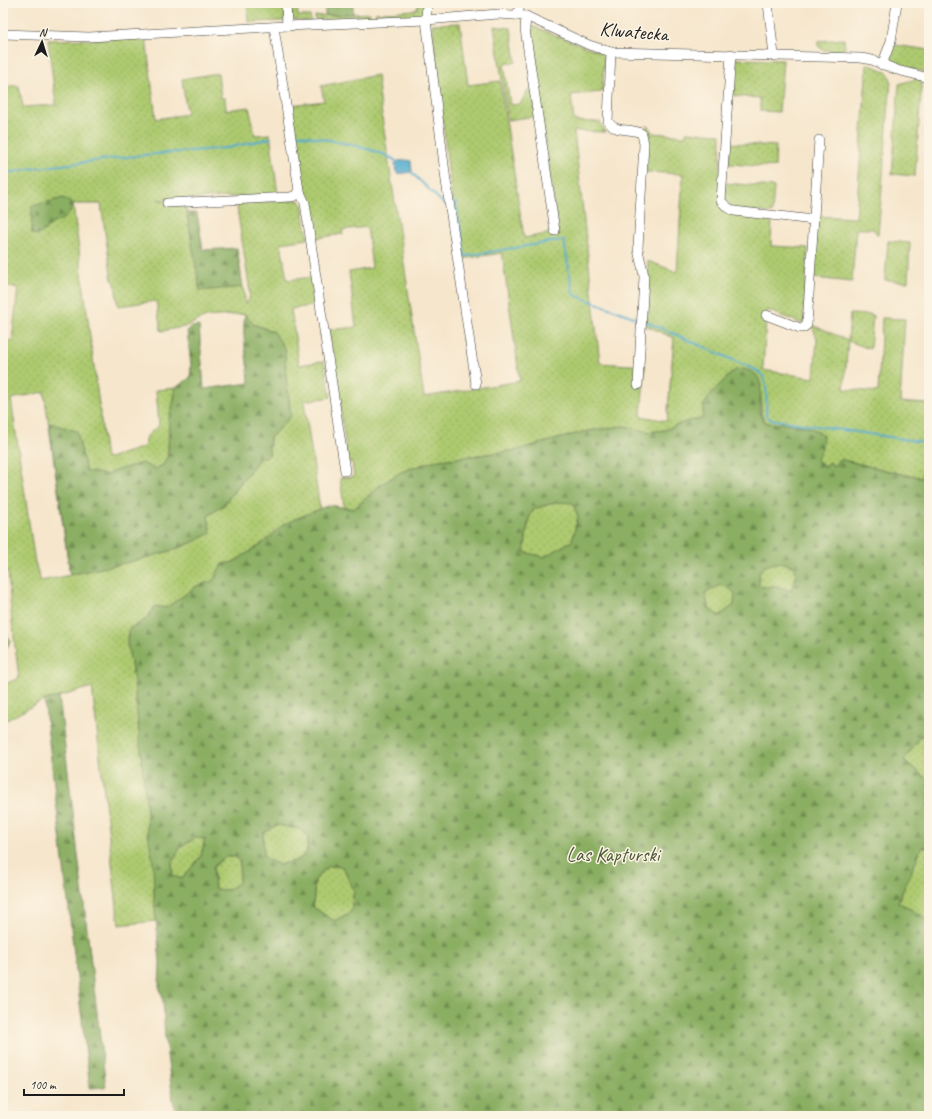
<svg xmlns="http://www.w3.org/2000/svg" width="932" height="1119" viewBox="0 0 932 1119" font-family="Caveat,sans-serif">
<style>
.grass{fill:url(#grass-dots);stroke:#647346;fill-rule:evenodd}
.forest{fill:url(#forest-firs);stroke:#53653f;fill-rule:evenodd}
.garden{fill:url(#garden-furrows);stroke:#647346}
.water{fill:#50aace;stroke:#366375}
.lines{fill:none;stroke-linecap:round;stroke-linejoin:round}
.stream{stroke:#50aace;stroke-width:2}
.minor-casing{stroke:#3d3a36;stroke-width:10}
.minor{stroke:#fff;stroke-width:9}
.labels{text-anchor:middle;stroke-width:3;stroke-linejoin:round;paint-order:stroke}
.street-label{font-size:20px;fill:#1c1c1c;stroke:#fcf5e5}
.park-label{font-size:20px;fill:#4f5939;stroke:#fcf5e5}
</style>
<defs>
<pattern id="grass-dots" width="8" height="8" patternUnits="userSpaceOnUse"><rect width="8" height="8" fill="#adca70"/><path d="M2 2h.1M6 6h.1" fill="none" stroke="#94ad60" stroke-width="1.8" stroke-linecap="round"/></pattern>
<pattern id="forest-firs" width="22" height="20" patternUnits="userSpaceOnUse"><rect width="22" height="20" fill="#8aae62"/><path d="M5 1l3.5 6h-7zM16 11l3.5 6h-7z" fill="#708d50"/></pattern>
<pattern id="garden-furrows" width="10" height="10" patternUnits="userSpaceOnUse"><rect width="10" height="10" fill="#adca70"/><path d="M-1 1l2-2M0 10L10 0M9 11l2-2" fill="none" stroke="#94ad60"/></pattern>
</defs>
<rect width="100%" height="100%" fill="#fcf5e5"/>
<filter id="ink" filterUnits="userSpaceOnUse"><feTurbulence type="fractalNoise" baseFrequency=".025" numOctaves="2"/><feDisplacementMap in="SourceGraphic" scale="8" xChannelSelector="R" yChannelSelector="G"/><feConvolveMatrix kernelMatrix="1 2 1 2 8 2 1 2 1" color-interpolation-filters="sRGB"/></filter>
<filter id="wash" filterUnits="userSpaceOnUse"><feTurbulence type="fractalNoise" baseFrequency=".012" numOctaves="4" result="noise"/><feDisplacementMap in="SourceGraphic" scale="16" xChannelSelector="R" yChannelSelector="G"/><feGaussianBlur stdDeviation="0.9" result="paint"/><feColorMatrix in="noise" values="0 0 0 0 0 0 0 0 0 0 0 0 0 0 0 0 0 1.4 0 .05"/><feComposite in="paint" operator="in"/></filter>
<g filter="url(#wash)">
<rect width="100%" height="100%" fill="#f6e6cc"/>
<g class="grass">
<polygon points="247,3 284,3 285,21 248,22"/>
<polygon points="291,3 297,3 298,16 310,16 311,22 294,20 292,17"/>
<polygon points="418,3 425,3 424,14 421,16 376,18 375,13 415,10 418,7"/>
<polygon points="370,13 371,19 325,22 325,19 315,20 315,16"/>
<polygon points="460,23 468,85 500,81 524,238 558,232 529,25 605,54 602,92 571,95 574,121 600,122 606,132 574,131 600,363 645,366 641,416 667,421 674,338 645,325 648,261 677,272 683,174 646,172 647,125 653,133 686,136 686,132 721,134 720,202 772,219 771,246 808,248 803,324 767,310 765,314 766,319 763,370 814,378 817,339 812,325 848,340 850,314 873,315 870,349 848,341 844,389 878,392 882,318 905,319 900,402 929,404 929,478 906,475 839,459 834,466 830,462 826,468 818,462 817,458 822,449 810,428 794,425 768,423 764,420 761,413 761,396 735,370 717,387 704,405 702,419 688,421 665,430 650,432 623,426 587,431 517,450 433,461 401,472 379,486 354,509 344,507 340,478 354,477 352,462 348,462 329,330 356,327 349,272 372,268 367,227 342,230 343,234 317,238 310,198 303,188 301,181 291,105 324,101 321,86 377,75 383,124 424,397 520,381 502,253 461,259 454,222 432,24"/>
<path d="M146 38 156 119 187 114 182 79 218 73 221 98H225L226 110 249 107 255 135 270 134 278 195 158 200 186 207 200 290 243 287 246 304 249 300 250 292 237 208 238 204 242 203 298 200 302 203 308 239 281 243 287 280 314 277 317 305 291 309 299 365 324 361 331 397 304 401 320 509 284 524 266 541 234 562 222 565 213 581 197 586 166 608 155 606 145 620 129 629 127 642 133 674 152 832 156 921 119 925 92 687 59 697 44 700 3 722V685L19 678 11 613 8 571H3V340L12 341 18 288 3 285C3 263 1 240 3 217 4 209 7 200 3 193V86H19L23 107 56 105 48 40ZM73 204H101L112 280 115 283 118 306 156 301 161 331 184 327 206 317 245 314 253 324 274 332 285 349 286 375 277 430 270 438 269 455 259 459 224 505 208 516 194 542 174 550 127 562 155 469 163 465 168 455 169 418 174 401 175 388 156 390 159 425 147 436 144 447 106 459ZM44 392 70 575 41 581 35 563 11 399Z"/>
<polygon points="844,39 845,48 840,51 823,50 818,46 818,41"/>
<polygon points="895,45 929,50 927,69 925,72 893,65 888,60 892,46"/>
<polygon points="735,59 783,60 779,112 760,111 760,98 734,96"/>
<polygon points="867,63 888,73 891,80 878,235 873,229 856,229 852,282 813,278 816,216 856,218"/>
<polygon points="916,79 922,81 915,176 892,174 899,84"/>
<polygon points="730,143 776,146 775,167 729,164"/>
<polygon points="724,183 774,187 772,213 734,209 726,201"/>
<polygon points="888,241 910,243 908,282 885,280"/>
<polygon points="556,502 573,502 578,517 572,541 544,557 524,552 529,518 534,509"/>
<path d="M781 562 793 566 796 570 795 581 791 590C785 590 780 587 775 586 769 586 764 588 758 586 759 565 761 566 781 562Z"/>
<polygon points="721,585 727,587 735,593 734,605 719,616 709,609 705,593"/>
<polygon points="922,735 929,737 929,781 904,760"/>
<polygon points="277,825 299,829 308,836 307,852 298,860 279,865 263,857 263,833"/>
<polygon points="195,838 205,839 201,856 182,879 173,876 172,863 180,848"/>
<polygon points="922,847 929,847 929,920 898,902"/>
<polygon points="226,856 234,856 240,861 239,883 227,890 215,889 213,867"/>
<polygon points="328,866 343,867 354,890 351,912 334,921 313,907 315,880"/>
</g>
<g class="forest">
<polygon points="325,3 353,3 353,14 325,15"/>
<polygon points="63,198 73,204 70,212 63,219 53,223 38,235 32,234 32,206"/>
<polygon points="187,213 197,213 203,250 237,248 243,287 200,291"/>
<path d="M245 314 253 324 274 332 285 349 286 375 291 416 270 438 269 455 259 459 223 505 208 516 211 533C167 557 118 564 70 575L49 423 77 431 86 471 108 475 114 471 142 463 155 469 163 465 168 455 169 418 174 401 175 388 190 378 191 365 187 331 191 327 199 326 204 389 249 383C248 361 241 336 245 314Z"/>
<path d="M743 369C775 374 751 408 764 421 768 425 777 423 782 423 795 424 815 426 823 436L822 449 817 458 818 462 825 468 829 462 834 466 839 459 906 475 929 478V737L922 735 904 760 929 781V847H922L898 902 929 920V1116H177L173 1100 165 1040 163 999 159 986 160 962 154 898 153 862 147 829V813L133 674 127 642 129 629 145 620 155 606 166 608 197 586 213 581 222 564 234 562 266 541 284 524 307 514 329 505 354 509 379 486 401 472 433 461 517 450 587 431 623 426 650 432 665 430 688 421 702 419 704 405 712 392 735 370ZM556 502 573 503 578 517 572 541 544 557 524 552 529 518 534 509ZM781 562 793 566 796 570 795 581 791 590C785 590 781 587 775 586 769 586 764 588 759 586 758 566 762 566 781 562ZM720 585 727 587 735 593 734 605 719 616 709 609 705 593ZM277 825 299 829 308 836 307 852 298 860 279 865 264 857 263 833ZM195 838 205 839 201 856 182 879 173 876 172 863 180 848ZM226 856H234L240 861 239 883 227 890 215 889 213 867ZM328 866 343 867 354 890 351 912 334 921 313 907 315 880Z"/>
<polygon points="3,628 11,641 3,653"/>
<polygon points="59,697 106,1087 90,1088 44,700"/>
</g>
<polygon class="garden" points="494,26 511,28 516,62 504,64 510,105 520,104 528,90 532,89 536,116 508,120"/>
<polygon class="water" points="407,160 411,161 412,172 398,174 396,172 395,164 398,161"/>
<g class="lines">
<g class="stream">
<path d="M296 134C319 138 381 148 397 162"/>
<polyline points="411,172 444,204 446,204"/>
<polyline points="3,174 28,169 144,155 227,148 271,138"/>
<polyline points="452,203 456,203 465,256 563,240 564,241 573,293 577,296 639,319"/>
<path d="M645 321 760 372C769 380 766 404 766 416L770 419 929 443"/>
</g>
</g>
</g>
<g filter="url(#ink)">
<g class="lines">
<defs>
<g id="minor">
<polyline points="286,3 287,26"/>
<polyline points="427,3 426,20 446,181 476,384"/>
<polyline points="768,3 774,55"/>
<polyline points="517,15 521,3"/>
<polyline points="526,16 525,29 555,231"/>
<polyline points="274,27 299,190 305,203 345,471"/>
<polyline points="3,34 89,37 287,26 426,20 498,14 526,16 589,45 611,52 861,58 872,60 897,70 929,78"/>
<path d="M611 52 608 121C615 134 632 127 642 134L644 144 638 248C639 258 643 267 644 277L638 385"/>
<polyline points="731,54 721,201 727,207 734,211 814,220"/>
<polyline points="882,65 891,41 897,3"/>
<polyline points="167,203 290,197 295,196 299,190"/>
<polyline points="766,315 800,328 803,328 807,325 819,140"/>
</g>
</defs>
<use href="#minor" class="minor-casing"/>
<use href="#minor" class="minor"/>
</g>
</g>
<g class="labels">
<g class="street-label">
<text transform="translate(634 31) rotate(5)" y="7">Klwatecka</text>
</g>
<g class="park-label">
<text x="613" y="861">Las Kapturski</text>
</g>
</g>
<rect width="932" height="1119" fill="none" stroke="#fcf5e5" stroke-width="16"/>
<g transform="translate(42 42) rotate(4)" stroke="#fcf5e5" stroke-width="3" paint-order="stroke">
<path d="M0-3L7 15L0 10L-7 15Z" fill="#1c1c1c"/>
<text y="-6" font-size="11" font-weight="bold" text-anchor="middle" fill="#1c1c1c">N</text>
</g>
<path d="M24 1089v6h100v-6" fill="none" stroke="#1c1c1c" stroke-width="2"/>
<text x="30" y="1089" font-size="12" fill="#1c1c1c" stroke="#fcf5e5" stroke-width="3" paint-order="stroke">100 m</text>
</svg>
